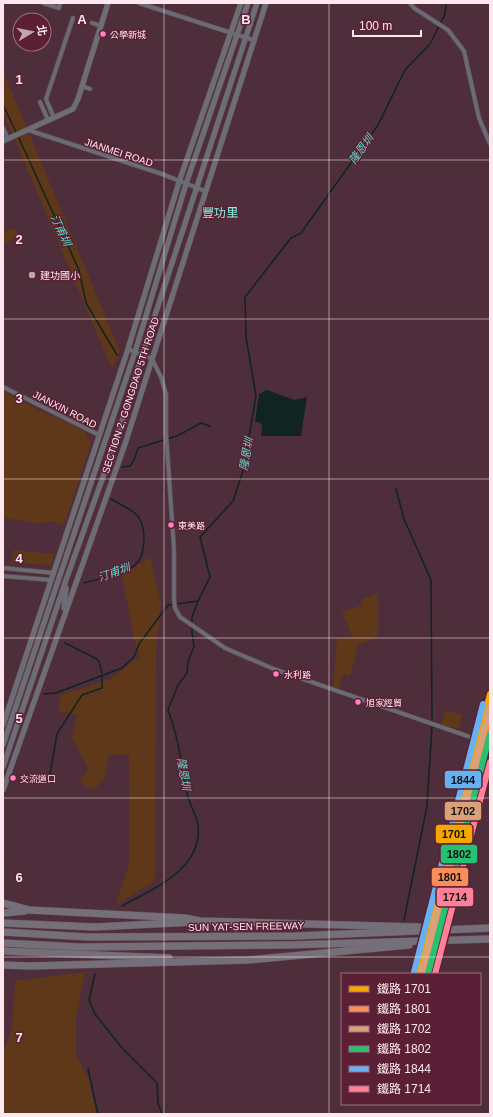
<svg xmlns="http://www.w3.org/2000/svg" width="493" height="1117" viewBox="0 0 493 1117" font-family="Helvetica,'Noto Sans TC',sans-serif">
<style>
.green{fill:#5e3819}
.water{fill:#102421}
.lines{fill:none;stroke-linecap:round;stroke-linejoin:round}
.stream{stroke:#102421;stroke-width:1.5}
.street-casing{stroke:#684e57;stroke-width:5}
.secondary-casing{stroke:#684e57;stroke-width:6}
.highway-casing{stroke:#684e57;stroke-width:8}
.street{stroke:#696c74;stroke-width:3.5}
.secondary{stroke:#6d6d76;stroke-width:5}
.highway{stroke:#756f7a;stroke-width:7}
.rail-1-casing{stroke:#5c2036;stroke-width:9}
.rail-2-casing{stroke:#5c2036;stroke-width:9}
.rail-3-casing{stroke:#5c2036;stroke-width:9}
.rail-4-casing{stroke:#5c2036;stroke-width:9}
.rail-5-casing{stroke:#5c2036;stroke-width:9}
.rail-6-casing{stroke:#5c2036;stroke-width:9}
.rail-1{stroke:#f7a600;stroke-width:6}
.rail-2{stroke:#fa8e5a;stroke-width:6}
.rail-3{stroke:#d9a179;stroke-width:6}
.rail-4{stroke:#26c172;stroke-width:6}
.rail-5{stroke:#66b1f2;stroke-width:6}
.rail-6{stroke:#ff8098;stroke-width:6}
.grid{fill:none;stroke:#ffe7ed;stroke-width:1;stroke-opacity:0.55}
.bus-dot{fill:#ff80c5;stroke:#5c2036;stroke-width:1.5}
.poi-dot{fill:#c1a6ae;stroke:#5c2036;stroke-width:1.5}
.labels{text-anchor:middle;stroke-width:3;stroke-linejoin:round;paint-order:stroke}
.bus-label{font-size:9px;fill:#ffe7ed;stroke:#5c2036;text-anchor:start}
.street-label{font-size:10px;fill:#ffe7ed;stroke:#5c2036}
.poi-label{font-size:10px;fill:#ffe7ed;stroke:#5c2036;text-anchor:start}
.water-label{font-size:11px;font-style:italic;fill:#5fdac5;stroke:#5c2036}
.quarter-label{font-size:12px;fill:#89efdb;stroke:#5c2036}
.grid-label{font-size:13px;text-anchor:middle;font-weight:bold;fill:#ffe7ed;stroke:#5c2036;stroke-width:3;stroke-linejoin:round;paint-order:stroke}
.line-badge{stroke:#5c2036;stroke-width:1.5}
.pale-badge-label{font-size:11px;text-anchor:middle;font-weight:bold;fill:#111}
</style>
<rect width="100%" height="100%" fill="#4e2e3a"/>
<g class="green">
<polygon points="3,71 120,351 112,369 3,112"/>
<polygon points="15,228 19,237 3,244 3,233"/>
<polygon points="3,391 37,409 85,431 91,443 64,525 50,521 41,524 3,518"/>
<polygon points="13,550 54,554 51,565 12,563"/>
<polygon points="150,557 161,603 156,654 155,881 116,905 129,864 129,755 109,754 105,777 94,790 79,782 88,769 72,738 77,714 58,712 60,695 109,680 139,657 134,639 122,576"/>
<polygon points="378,593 378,637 358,645 350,676 343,674 338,689 333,687 337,638 353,638 342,612 362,605 361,600"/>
<polygon points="445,710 462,715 459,729 441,725"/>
<polygon points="85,972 76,1017 76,1055 88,1078 96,1114 3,1114 3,1052 12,1029 15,981"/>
</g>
<polygon class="water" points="267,390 294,400 307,397 301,436 261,436 262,424 255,421 259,394"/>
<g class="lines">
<g class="stream">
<polyline points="3,105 16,132"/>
<polyline points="18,136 79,270 86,303 117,355"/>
<polyline points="122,467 130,466 134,460 138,448 177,436 201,423 210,426"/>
<polyline points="396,489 404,519 431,580 432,719"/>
<path d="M84 583C96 580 124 573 134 566 147 556 147 525 136 514 129 508 119 504 111 499"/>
<polyline points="65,643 97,659 99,662 102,673"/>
<polyline points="44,694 56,693 122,668 134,657 139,644 168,605 198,601"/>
<polyline points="50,774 57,734 82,695 102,688 102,676"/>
<path d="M122 906C154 888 203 869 198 825 196 814 189 804 187 793 182 765 178 736 168 710L178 685 187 673 188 662 194 646 192 633V617L198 601 210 577 200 537 233 501 243 471 256 396 246 337 245 297 291 238 301 233 378 125 405 70 430 44 445 14 446 3"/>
<polyline points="404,920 427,806 432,727"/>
<polyline points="95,974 89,1000 95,1014 122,1048 157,1083 158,1103 162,1114"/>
<polyline points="88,1069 98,1114"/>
</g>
<defs>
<g id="street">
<polyline points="43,3 59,8 60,3"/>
<polyline points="139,3 253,40"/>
<polyline points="410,3 414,8 448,30 464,51 479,118 490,144"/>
<polyline points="92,23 101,26"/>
<polyline points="82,86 90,89"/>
<polyline points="40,102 48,120"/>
<polyline points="54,118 46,99 73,18"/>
<polyline points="3,128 8,139"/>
<polyline points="28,130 162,174 205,191"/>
<polyline points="128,349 152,359 161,377 166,394 166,433 174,549 174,599 175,608 180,617 225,648 274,669 476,739 490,747"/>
<polyline points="3,387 99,435"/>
<polyline points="3,568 54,573"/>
<polyline points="3,576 51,580"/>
</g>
<g id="secondary">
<polyline points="3,141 73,109 78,99 108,3"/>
<polyline points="64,608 66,588"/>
<polyline points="3,725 128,349 179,182 241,3"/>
<polyline points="3,745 135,352 186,184 248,3"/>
<polyline points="3,767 66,580 117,438 142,355 257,3"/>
<polyline points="3,790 125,444 266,3"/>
</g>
<g id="highway">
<polyline points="3,903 29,910 185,918 200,921 419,927"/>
<polyline points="3,913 25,911"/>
<polyline points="3,923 95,927 194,922"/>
<polyline points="3,932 88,937 295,936 490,928"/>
<polyline points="3,943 80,947 288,945 490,939"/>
<polyline points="3,951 169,958"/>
<polyline points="3,965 30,966 248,960 409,945"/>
</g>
</defs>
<use href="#street" class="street-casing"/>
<use href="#secondary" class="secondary-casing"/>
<use href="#highway" class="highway-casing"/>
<use href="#street" class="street"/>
<use href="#secondary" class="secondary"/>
<use href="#highway" class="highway"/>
<defs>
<polyline id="rail-1" points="418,974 490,694"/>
<polyline id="rail-2" points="425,974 490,722"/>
<polyline id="rail-3" points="421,974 490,706"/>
<polyline id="rail-4" points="428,974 490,734"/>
<polyline id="rail-5" points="414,972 483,704"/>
<polyline id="rail-6" points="435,974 490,762"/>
</defs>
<use href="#rail-1" class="rail-1-casing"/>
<use href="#rail-2" class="rail-2-casing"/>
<use href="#rail-3" class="rail-3-casing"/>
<use href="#rail-4" class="rail-4-casing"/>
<use href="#rail-5" class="rail-5-casing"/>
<use href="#rail-6" class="rail-6-casing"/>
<use href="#rail-1" class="rail-1"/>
<use href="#rail-2" class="rail-2"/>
<use href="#rail-3" class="rail-3"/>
<use href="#rail-4" class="rail-4"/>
<use href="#rail-5" class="rail-5"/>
<use href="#rail-6" class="rail-6"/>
</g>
<path class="grid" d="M164 3V1114M329 3V1114M3 160H490M3 319H490M3 479H490M3 638H490M3 798H490M3 957H490"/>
<g class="bus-dot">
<circle cx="103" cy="34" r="3.5"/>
<circle cx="171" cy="525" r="3.5"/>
<circle cx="276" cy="674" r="3.5"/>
<circle cx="358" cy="702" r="3.5"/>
<circle cx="13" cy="778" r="3.5"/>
</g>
<circle class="poi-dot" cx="32" cy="275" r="4"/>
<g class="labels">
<g class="bus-label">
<text x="110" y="38">公學新城</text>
<text x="178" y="529">東美路</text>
<text x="284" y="678">水利路</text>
<text x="366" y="706">旭家經貿</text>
<text x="20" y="782">交流道口</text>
</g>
<g class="street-label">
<text transform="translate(119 152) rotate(18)" y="4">JIANMEI ROAD</text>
<text transform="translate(130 395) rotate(-72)" y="4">SECTION 2, GONGDAO 5TH ROAD</text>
<text transform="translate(65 409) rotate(27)" y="4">JIANXIN ROAD</text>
<text transform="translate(246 926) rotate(-1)" y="4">SUN YAT-SEN FREEWAY</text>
</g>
<g class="poi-label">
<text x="40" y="279">建功國小</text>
</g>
<g class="water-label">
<text transform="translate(361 149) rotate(-55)" y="4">隆恩圳</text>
<text transform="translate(61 230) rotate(65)" y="4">汀甫圳</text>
<text transform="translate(246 454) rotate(-80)" y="4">隆恩圳</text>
<text transform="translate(114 572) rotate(-20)" y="4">汀甫圳</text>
<text transform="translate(184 774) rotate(80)" y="4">隆恩圳</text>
</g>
<g class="quarter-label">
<text x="220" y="217">豐功里</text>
</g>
</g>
<g class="grid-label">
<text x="82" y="24">A</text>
<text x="246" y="24">B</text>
<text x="19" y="84">1</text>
<text x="19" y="244">2</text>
<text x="19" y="403">3</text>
<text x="19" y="563">4</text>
<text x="19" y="723">5</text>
<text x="19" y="882">6</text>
<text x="19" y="1042">7</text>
</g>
<g class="line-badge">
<rect x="444" y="770" width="38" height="19" rx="4" fill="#66b1f2"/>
<rect x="444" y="801" width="38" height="20" rx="4" fill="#d9a179"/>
<rect x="435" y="824" width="38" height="20" rx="4" fill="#f7a600"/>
<rect x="440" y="844" width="38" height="20" rx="4" fill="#26c172"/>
<rect x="431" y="867" width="38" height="20" rx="4" fill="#fa8e5a"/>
<rect x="436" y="887" width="38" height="20" rx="4" fill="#ff8098"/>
</g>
<g class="pale-badge-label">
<text x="463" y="784">1844</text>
<text x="463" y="815">1702</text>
<text x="454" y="838">1701</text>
<text x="459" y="858">1802</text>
<text x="450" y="881">1801</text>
<text x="455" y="901">1714</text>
</g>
<rect width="493" height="1117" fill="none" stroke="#ffe7ed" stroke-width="8"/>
<rect x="341" y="973" width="140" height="132" fill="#5c2036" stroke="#9d707f"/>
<rect x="349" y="986" width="20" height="6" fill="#f7a600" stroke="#9d707f"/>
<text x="377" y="993" font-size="12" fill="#ffe7ed">鐵路 1701</text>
<rect x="349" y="1006" width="20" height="6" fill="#fa8e5a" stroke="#9d707f"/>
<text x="377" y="1013" font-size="12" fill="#ffe7ed">鐵路 1801</text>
<rect x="349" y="1026" width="20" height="6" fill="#d9a179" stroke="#9d707f"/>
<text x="377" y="1033" font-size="12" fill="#ffe7ed">鐵路 1702</text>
<rect x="349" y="1046" width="20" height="6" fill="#26c172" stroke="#9d707f"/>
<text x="377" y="1053" font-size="12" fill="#ffe7ed">鐵路 1802</text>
<rect x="349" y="1066" width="20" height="6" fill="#66b1f2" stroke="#9d707f"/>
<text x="377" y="1073" font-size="12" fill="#ffe7ed">鐵路 1844</text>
<rect x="349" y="1086" width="20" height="6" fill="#ff8098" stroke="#9d707f"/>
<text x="377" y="1093" font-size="12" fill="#ffe7ed">鐵路 1714</text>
<g transform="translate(32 32) rotate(80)"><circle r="19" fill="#5c2036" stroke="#9d707f"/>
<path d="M0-3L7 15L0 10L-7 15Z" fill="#c1a6ae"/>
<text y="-6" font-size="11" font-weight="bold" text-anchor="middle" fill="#ffe7ed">北</text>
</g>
<path d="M353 30v6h68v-6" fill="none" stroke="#ffe7ed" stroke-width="2"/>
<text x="359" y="30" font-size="12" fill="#ffe7ed" stroke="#5c2036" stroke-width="3" paint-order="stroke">100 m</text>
</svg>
